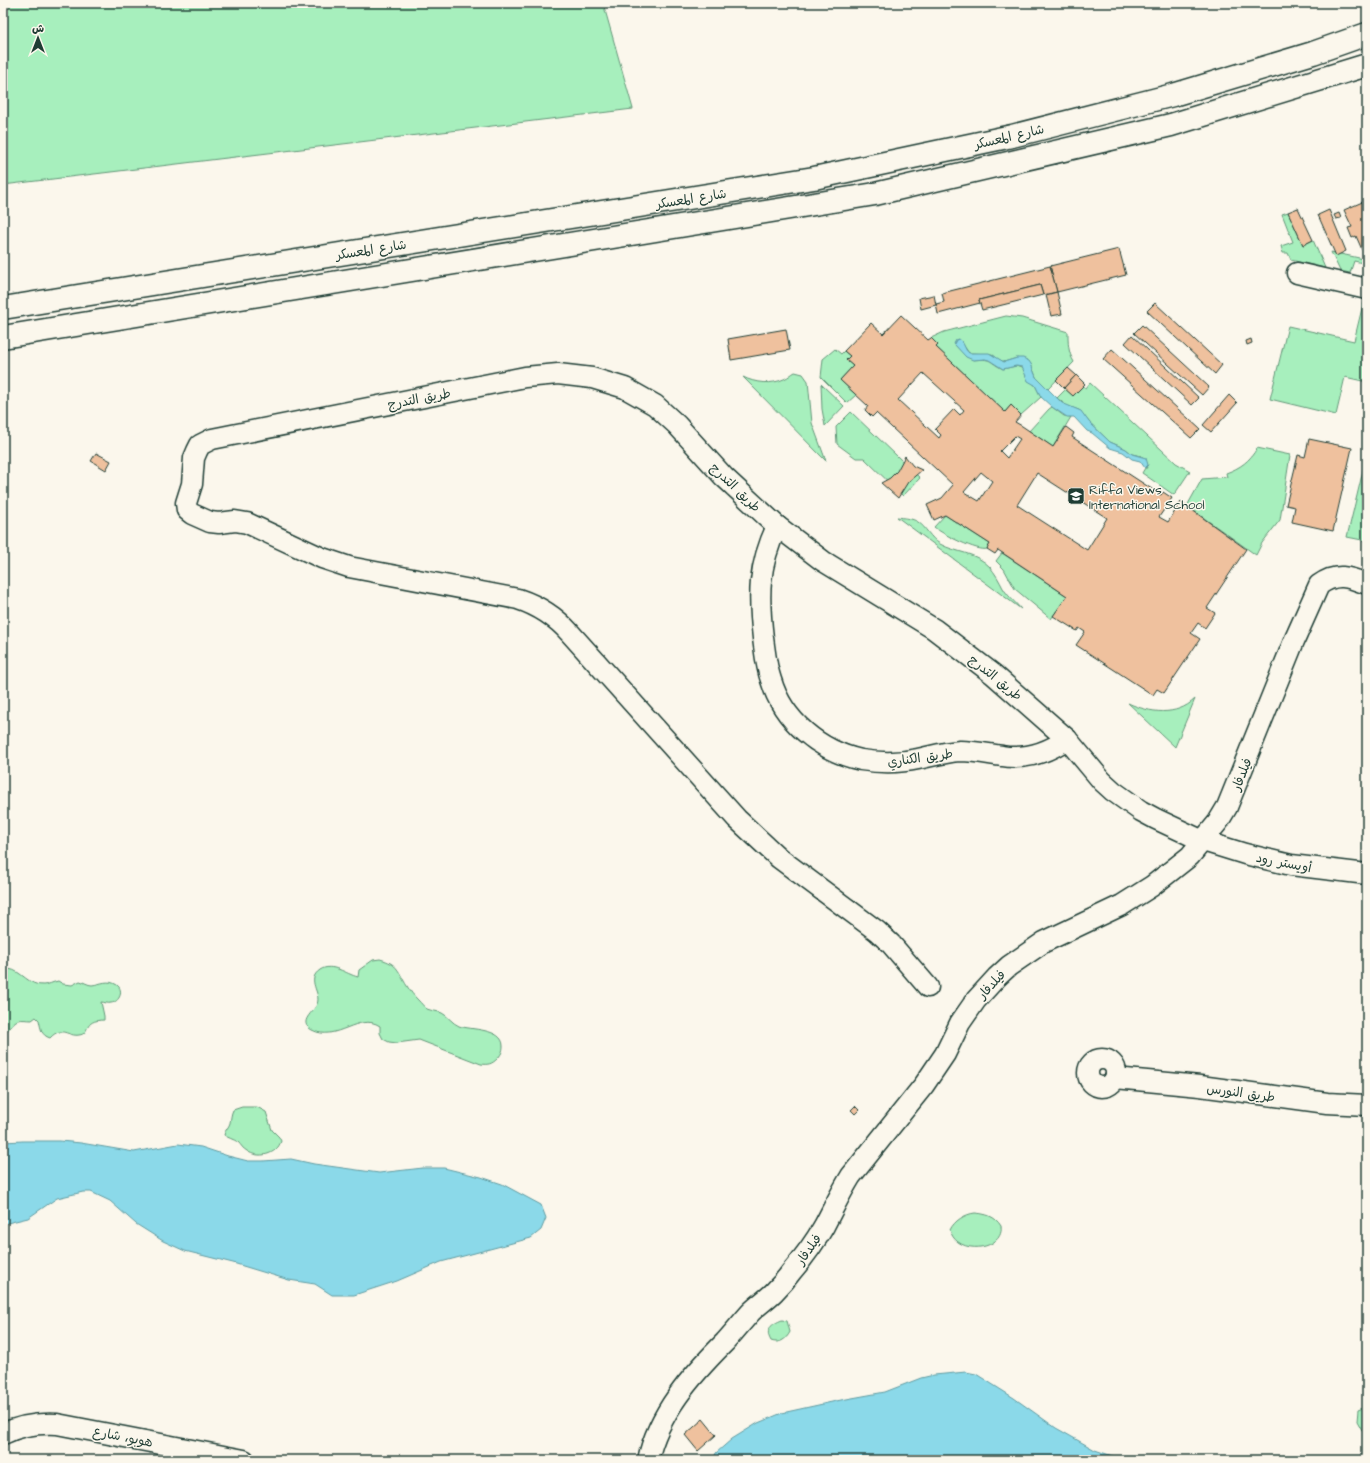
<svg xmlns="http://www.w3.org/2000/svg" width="1370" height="1463" viewBox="0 0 1370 1463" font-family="'Architects Daughter','Playpen Sans Arabic',sans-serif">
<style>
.green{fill:#a7efbd;stroke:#639678}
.water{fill:#8bd9e9;stroke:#609ba1}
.building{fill:#efc19e;stroke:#1f3d34;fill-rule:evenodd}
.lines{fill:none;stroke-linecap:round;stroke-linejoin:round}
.minor-casing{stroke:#1f3d34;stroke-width:23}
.major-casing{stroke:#1f3d34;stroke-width:25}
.minor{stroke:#fbf7ec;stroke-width:20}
.major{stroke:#fbf7ec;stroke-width:22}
.labels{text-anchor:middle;stroke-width:3;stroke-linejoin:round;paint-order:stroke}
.street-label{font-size:13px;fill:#1f3d34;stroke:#fbf7ec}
.poi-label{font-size:13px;fill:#1f3d34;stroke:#fbf7ec;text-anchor:start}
</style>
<rect width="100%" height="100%" fill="#fbf7ec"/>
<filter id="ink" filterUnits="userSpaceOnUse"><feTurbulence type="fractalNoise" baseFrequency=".025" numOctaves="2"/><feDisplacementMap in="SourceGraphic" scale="8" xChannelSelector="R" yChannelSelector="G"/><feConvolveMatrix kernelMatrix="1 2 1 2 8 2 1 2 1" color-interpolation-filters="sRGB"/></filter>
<g filter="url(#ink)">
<g class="green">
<polygon points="3,3 603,3 633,109 3,185"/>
<polygon points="1288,212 1303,245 1313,240 1325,268 1291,260 1288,253 1283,253 1281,246 1293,242 1282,214"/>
<polygon points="1331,252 1364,259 1363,263 1354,261 1350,273 1340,271"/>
<polygon points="1363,304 1367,305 1367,382 1345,377 1336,415 1270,399 1288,326 1354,341"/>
<path d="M1006 316 1022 318 1068 332C1068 343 1068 352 1074 362L1048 389 1036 377 1031 364 1017 358 1004 362 998 359 992 354 969 353 959 339 955 342 956 346 973 360C993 358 987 361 1003 369L1016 366 1024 369 1027 379 1035 385 1041 397 1021 415 1011 405 1005 412 936 347 938 345 931 338 944 332Z"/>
<polygon points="835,349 841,354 844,351 850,356 846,360 853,366 840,380 856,395 847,403 821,377 823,359"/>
<path d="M795 372 803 374 808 381 812 423 826 461 743 377C755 383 771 385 784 379 789 377 791 374 795 372Z"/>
<polygon points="1090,383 1176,463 1190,471 1174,495 1142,473 1145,468 1147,468 1142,456 1132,454 1126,449 1110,442 1089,422 1079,410 1067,406 1057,398 1066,389 1073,396 1083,386 1086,388"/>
<polygon points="821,384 844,406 825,426 822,409"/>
<polygon points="1052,407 1064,416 1071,417 1053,447 1029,431 1049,409"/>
<polygon points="851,412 920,478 903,496 864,458 856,458 837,444 836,427"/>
<path d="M1257 448 1290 455 1280 520 1262 543 1256 555 1187 506 1202 479 1227 477 1226 473C1240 468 1250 461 1257 448Z"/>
<polygon points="1367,454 1367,541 1347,537"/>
<path d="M945 515 990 544 987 549C978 552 942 534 934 527Z"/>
<path d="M897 517C904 518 912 518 918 522 926 527 930 538 940 544 956 553 976 552 990 567 995 573 999 580 1003 588 1007 595 1015 602 1021 609Z"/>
<polygon points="1002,553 1067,596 1051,619 1015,589 1004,569 996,561"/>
<path d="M1195 699 1175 747 1128 703C1150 713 1176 717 1195 699Z"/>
<path d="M380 959C399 964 398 972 407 986 410 991 414 996 418 1000 421 1003 424 1007 427 1009 432 1011 437 1011 442 1013 448 1016 452 1023 459 1026 470 1030 503 1028 503 1046 503 1051 501 1055 497 1059 492 1064 488 1065 481 1064L419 1040 397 1043 389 1042 383 1039 380 1033V1026C359 1012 336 1043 312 1030 297 1022 314 1012 317 1004 322 993 305 980 320 970 332 962 346 974 358 977L359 970 373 960Z"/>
<path d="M9 969C22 971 29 986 43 985 48 985 53 982 58 981L63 984 72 985 80 981C84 982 88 985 92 985 101 984 108 979 117 985 124 990 120 1002 111 1003 108 1004 104 1002 101 1002L104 1016V1020C82 1020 91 1034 79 1035 68 1037 62 1025 50 1038 41 1035 41 1029 39 1020L36 1017 32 1020C28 1020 22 1019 18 1020 12 1022 10 1030 3 1033V971Z"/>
<path d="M242 1107H257L266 1112 272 1130 279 1137 281 1141C277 1155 258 1159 247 1151 243 1149 241 1145 238 1142 233 1139 228 1138 224 1135 225 1130 229 1127 230 1123 231 1118 231 1114 233 1110Z"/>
<path d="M975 1213C986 1214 995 1216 1001 1226 1005 1250 957 1257 950 1230 954 1221 965 1214 975 1213Z"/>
<path d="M782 1320 787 1321 790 1332C786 1340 779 1344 771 1341 764 1329 772 1324 782 1320Z"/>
<polygon points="1363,1408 1367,1408 1367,1434 1362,1430 1357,1421 1358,1410"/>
</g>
<g class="water">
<path d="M959 339C965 343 964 349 969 353H989L1004 362 1017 358H1023L1029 361 1031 364 1036 377 1062 403 1081 411 1089 422 1110 442 1126 449 1132 454 1146 458 1148 465 1145 468 1140 461 1132 459 1123 452 1110 448 1092 433 1087 431 1074 417H1067L1052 407 1041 397 1035 385 1028 381 1022 367 1016 366 1003 369 989 360 985 359 973 360 966 357 954 344 956 340Z"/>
<polygon points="23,1141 60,1141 81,1143 134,1152 178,1144 201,1147 228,1156 248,1161 263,1161 291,1159 314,1164 379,1173 423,1168 444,1168 481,1177 502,1184 541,1205 546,1218 541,1230 531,1238 441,1262 397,1281 354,1295 332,1295 315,1284 289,1280 233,1263 185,1251 163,1241 136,1224 110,1201 91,1192 83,1192 57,1198 28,1218 3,1224 3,1142"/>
<polygon points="966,1372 976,1374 1014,1398 1056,1428 1095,1450 1124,1460 713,1460 716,1453 732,1439 758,1423 782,1413 841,1400 885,1392 921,1378 934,1375"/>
</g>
<g class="building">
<polygon points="1367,200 1367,251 1363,252 1356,236 1352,238 1348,228 1352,227 1344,210"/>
<polygon points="1298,208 1313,240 1303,245 1288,212"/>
<polygon points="1329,210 1346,251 1336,256 1318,215"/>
<polygon points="1339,213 1341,218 1336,219 1334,215"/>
<polygon points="1119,249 1126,275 1057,292 1050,266"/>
<polygon points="1050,266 1057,292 1043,295 1040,285 979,300 980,303 938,314 936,304 944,302 942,293"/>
<polygon points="1040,285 1043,295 982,310 979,300"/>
<polygon points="1057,292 1062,314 1051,316 1046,295"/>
<polygon points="934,295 936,305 921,309 919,298"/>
<polygon points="1155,303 1222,365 1215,374 1147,311"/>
<path d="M901 315 928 340 931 338 938 345 936 347 1005 412 1011 405 1021 415 1015 422 1022 426 1053 447 1066 427 1074 433 1072 437 1161 495 1163 492 1172 498 1159 517 1168 522 1181 502 1246 549 1207 608 1215 613 1205 628 1198 623 1191 633 1200 639 1164 693 1157 689 1153 695 1076 645 1085 632 1079 628 1077 631 1053 616 1067 596 998 550 995 554 987 549 990 544 945 515 934 520 927 505 942 498 953 485 876 413 872 417 865 410 868 406 840 380 853 366 846 360 850 356 844 351 871 323 883 334ZM923 373 964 410 960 415 954 409 935 429 941 435 939 438 898 400ZM1015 436 1020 439 1007 458 1000 451ZM981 472 992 481 979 501 964 492ZM1037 473 1107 518 1087 550 1017 505Z"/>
<polygon points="1142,325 1209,387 1202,395 1134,333"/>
<polygon points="786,329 790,350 731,360 728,339"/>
<polygon points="1132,335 1199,398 1192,405 1125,343"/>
<polygon points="1251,339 1252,343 1247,345 1246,341"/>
<polygon points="1112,349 1200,429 1191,438 1103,359"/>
<polygon points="1068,368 1076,375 1064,388 1056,380"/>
<polygon points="1076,375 1085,384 1073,396 1064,388"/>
<polygon points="1229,395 1237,403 1211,432 1203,425"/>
<polygon points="1309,439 1352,448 1333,531 1292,522 1295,507 1286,505 1298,455 1305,457"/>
<polygon points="96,453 111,461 106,470 91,461"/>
<polygon points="905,456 913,466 922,470 908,482 898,498 881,483 890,478 897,471"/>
<polygon points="855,1106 859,1110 855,1114 851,1110"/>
<polygon points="703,1419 716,1435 698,1451 685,1435"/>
</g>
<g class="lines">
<defs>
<g id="minor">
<polyline points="1297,273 1367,289"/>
<path d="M777 526C758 567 758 595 763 638 765 652 766 666 771 680 783 721 820 751 861 760 880 763 900 763 918 759 932 756 945 752 960 751 974 751 988 754 1002 756 1026 760 1048 752 1067 739"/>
<path d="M928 987 891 944 877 931 779 858 737 819 570 633C555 616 539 606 518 599L349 567 322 558 247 523 235 521 219 523 210 522 192 514 187 510 186 503 192 484 194 458 197 451 200 445 212 439 525 377 558 374 592 378 625 388 655 405 677 425 724 477 777 526 823 561 934 629 993 674 1067 739 1102 781 1113 791 1141 811 1156 819 1203 841 1245 854 1291 865 1367 874"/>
<circle cx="1102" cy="1073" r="14"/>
<polyline points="1115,1078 1200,1086 1327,1103 1367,1105"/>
<path d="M3 1434C21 1425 38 1423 57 1424L244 1460"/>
<path d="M648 1460C658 1413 692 1375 725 1342 734 1332 742 1322 751 1312 758 1305 767 1299 774 1292 780 1286 787 1278 792 1271 804 1257 815 1242 824 1226 833 1209 841 1192 851 1176L924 1085 945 1054 960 1023 976 1000 997 977 1009 966 1044 942 1122 905 1152 886 1190 856 1218 822 1227 807 1294 641 1319 585C1336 572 1349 577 1367 584"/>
</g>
<g id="major">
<polyline points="3,308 814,178 1012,136 1173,95 1313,53 1367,34"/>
<polyline points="3,337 875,194 1171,125 1367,65"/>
</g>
</defs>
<use href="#minor" class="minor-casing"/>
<use href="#major" class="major-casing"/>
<use href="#minor" class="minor"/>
<use href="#major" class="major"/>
</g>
</g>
<defs>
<symbol id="school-square" viewBox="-11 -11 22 22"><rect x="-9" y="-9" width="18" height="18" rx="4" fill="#1f3d34" stroke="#fbf7ec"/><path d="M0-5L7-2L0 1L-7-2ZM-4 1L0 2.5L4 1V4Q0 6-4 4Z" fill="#fff"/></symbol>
</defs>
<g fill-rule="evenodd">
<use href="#school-square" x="1066" y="486" width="20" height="20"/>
</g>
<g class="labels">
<g class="street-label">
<text transform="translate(1009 136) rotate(-13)" y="5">شارع المعسكر</text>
<text transform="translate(691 198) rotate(-9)" y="5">شارع المعسكر</text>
<text transform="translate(371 249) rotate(-9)" y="5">شارع المعسكر</text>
<text transform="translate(419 398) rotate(-11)" y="5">طريق التدرج</text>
<text transform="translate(736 487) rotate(44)" y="5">طريق التدرج</text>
<text transform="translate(996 677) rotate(39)" y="5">طريق التدرج</text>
<text transform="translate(920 757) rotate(-8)" y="5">طريق الكناري</text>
<text transform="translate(1241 774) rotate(-68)" y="5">فيلدفار</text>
<text transform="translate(1284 862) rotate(11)" y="5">أويستر رود</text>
<text transform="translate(991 984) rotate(-47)" y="5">فيلدفار</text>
<text transform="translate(1241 1092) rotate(8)" y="5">طريق النورس</text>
<text transform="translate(808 1249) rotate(-55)" y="5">فيلدفار</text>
<text transform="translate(123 1436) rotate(11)" y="5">هوبو، شارع</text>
</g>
<g class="poi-label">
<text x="1089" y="494">Riffa Views<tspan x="1089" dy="15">International School</tspan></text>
</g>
</g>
<rect width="1370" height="1463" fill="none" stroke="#fbf7ec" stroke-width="16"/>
<rect x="8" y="8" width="1354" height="1447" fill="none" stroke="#1f3d34" stroke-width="1.5" filter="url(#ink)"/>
<g transform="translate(38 38)" stroke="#fbf7ec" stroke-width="3" paint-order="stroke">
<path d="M0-3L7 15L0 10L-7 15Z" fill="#1f3d34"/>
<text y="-6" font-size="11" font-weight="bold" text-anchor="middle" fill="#1f3d34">ش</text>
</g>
</svg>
